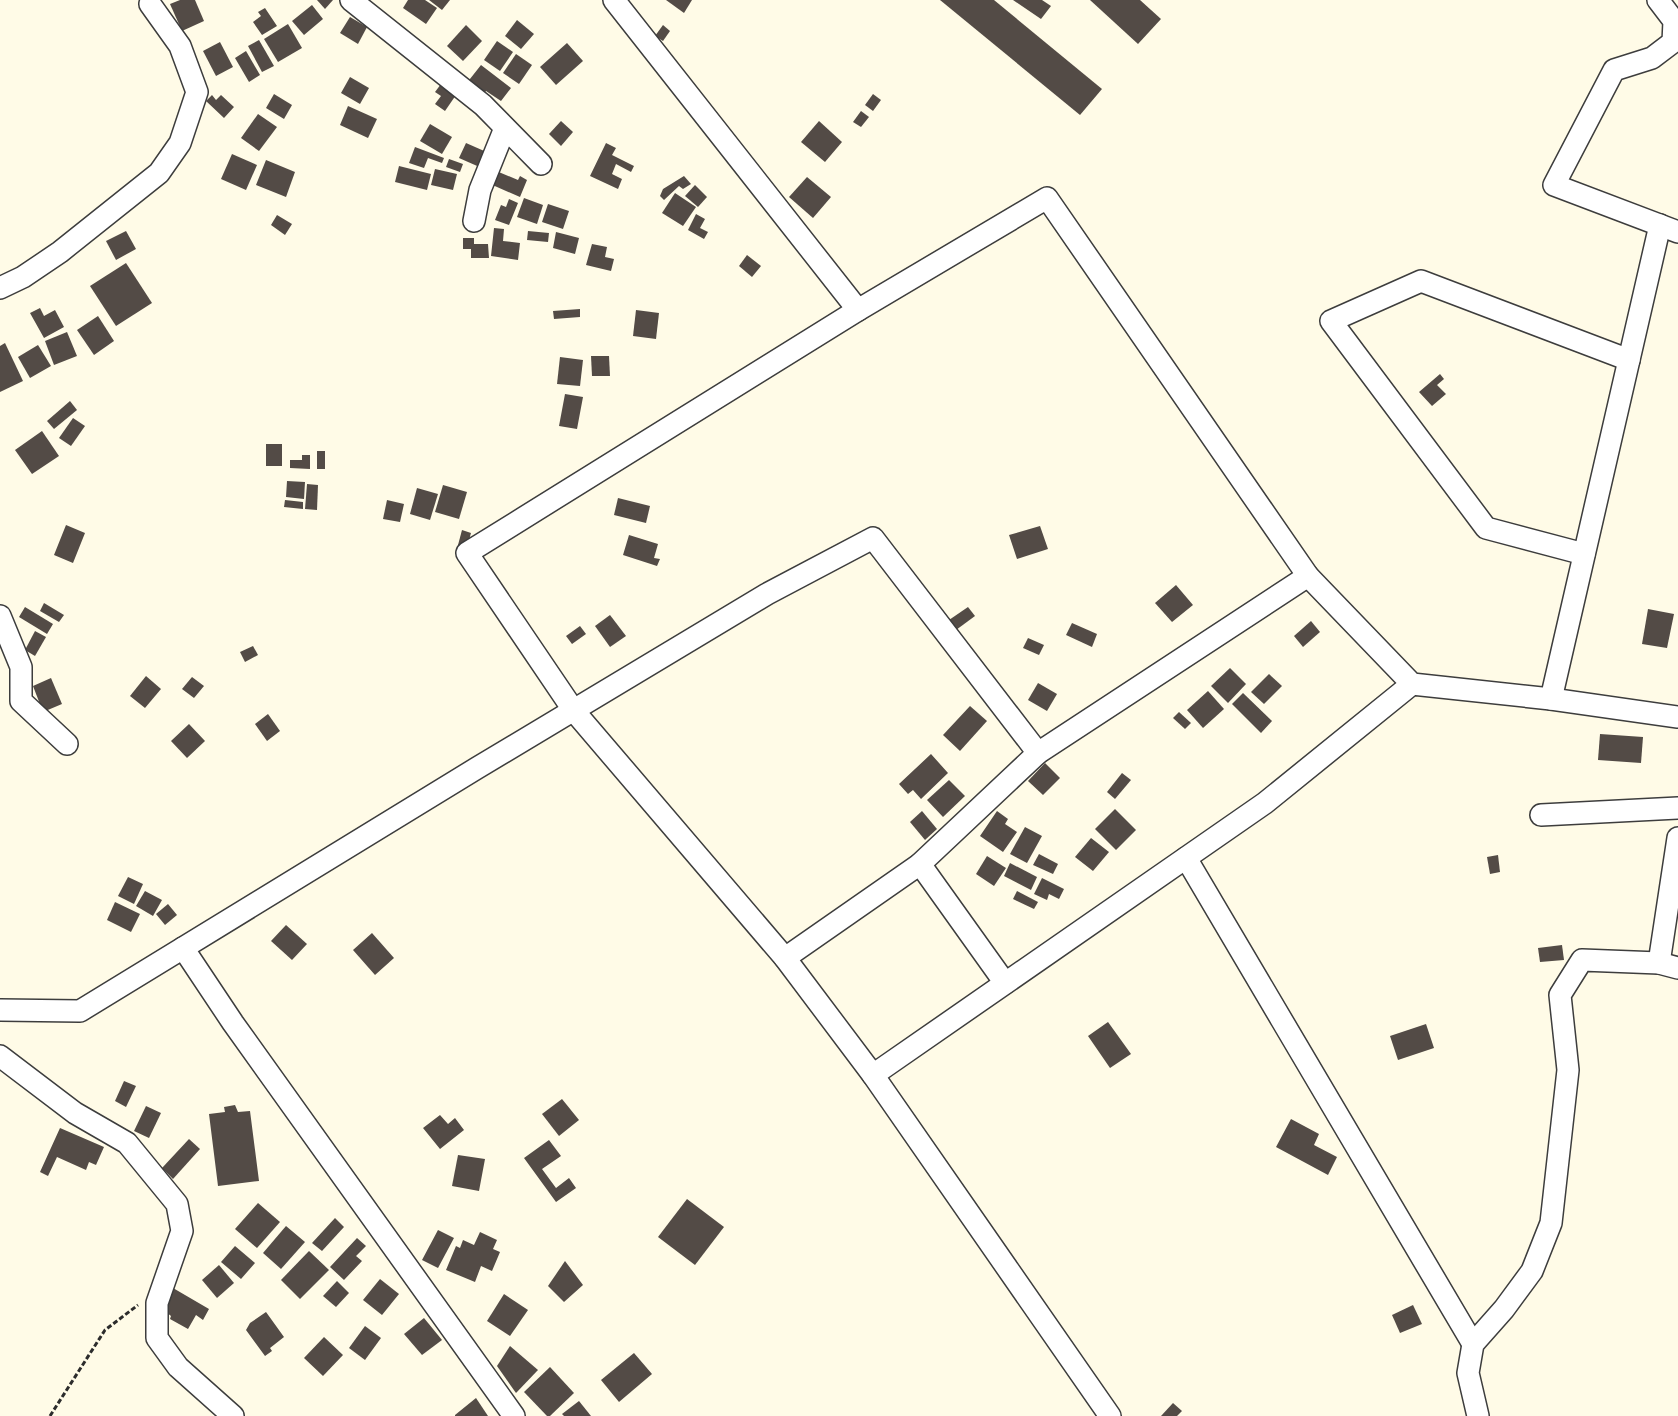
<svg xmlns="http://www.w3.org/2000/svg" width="1678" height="1416" viewBox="0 0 1678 1416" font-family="'Crimson Pro',serif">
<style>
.building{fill:#534b46}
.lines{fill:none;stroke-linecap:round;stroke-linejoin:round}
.minor-casing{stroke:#3d3d3d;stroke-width:24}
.path{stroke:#2c2c2c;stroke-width:3;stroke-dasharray:5 2.5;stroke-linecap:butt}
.minor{stroke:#fff;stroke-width:21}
</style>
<rect width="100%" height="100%" fill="#fffbe7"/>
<g class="building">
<polygon points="180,0 195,0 204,21 182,31 170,4"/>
<polygon points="317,0 333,0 325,9"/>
<polygon points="408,0 425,0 437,8 426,24 403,8"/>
<polygon points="429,0 450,0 442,10"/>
<polygon points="666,0 692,0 684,13"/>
<polygon points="940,0 994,0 1102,89 1080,115"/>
<polygon points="1013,0 1042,0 1051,6 1041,19"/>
<polygon points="1090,0 1140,0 1161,19 1138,44"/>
<polygon points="312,5 323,19 304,35 292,21"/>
<polygon points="265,8 277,26 262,35 253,22 261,16 258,12"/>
<polygon points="350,17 367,27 358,44 340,33"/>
<polygon points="517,20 534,34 521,49 505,36"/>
<polygon points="288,24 302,48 278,62 264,39"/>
<polygon points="466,25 482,41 463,61 447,46"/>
<polygon points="663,25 670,31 663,41 655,36"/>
<polygon points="259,40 274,66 262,72 248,46"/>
<polygon points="497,41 513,52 500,71 484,60"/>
<polygon points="220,42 233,67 216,76 203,51"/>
<polygon points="567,43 583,61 556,85 540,67"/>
<polygon points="246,51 260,75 249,82 235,58"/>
<polygon points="516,54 532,65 519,84 503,73"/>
<polygon points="481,65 511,88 501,101 486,91 482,96 466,84"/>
<polygon points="350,77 369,88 360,104 341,93"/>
<polygon points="441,84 456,95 445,111 435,104 441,96 435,92"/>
<polygon points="274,94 292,105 284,119 266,108"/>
<polygon points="873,94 881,100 873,111 865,105"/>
<polygon points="212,95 216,100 221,95 234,107 224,118 206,101"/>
<polygon points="348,106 377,119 368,138 340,125"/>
<polygon points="861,111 869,117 861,127 853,122"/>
<polygon points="258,114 277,127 259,151 241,138"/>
<polygon points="561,121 573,132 561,146 549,134"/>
<polygon points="819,121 842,142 825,162 801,142"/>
<polygon points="430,124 452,137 442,154 420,141"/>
<polygon points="466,143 491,154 484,169 459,158"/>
<polygon points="606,143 616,148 612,155 634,166 631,172 616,164 612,174 622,179 618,189 590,176"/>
<polygon points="415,147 444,158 442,163 428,158 424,168 409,163"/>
<polygon points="232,154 257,165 246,190 221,179"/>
<polygon points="449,159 463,164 460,172 446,167"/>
<polygon points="266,160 295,172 286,197 256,185"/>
<polygon points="399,166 431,174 427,190 395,182"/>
<polygon points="435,169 457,174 453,190 431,185"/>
<polygon points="494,170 518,180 520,176 527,180 520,197 488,183"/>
<polygon points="684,176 691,184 683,189 679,186 664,200 660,196 663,189"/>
<polygon points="807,177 831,197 813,218 789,197"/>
<polygon points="695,185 707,197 698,207 685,196"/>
<polygon points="675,193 696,207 683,226 662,213"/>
<polygon points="524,198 543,205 537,224 517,217"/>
<polygon points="509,199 518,203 509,225 495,220 501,205 506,207"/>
<polygon points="548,204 569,211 563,229 542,222"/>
<polygon points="696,214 705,219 700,228 708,232 704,239 688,230"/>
<polygon points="277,215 292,224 285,235 271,225"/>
<polygon points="494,228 504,229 503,241 520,243 518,260 491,256"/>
<polygon points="126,231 136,249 116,260 106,241"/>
<polygon points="528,231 549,233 548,242 527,240"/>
<polygon points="556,232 579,238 575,254 553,248"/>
<polygon points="463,238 474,238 474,244 488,244 489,258 471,258 471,249 463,249"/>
<polygon points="592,244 607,247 605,257 614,259 611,271 586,265"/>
<polygon points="747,255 761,266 752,277 739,266"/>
<polygon points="126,263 152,303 116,326 90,286"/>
<polygon points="40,308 44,316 55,310 64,327 44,338 30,313"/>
<polygon points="580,309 580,317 554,319 553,311"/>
<polygon points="636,310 659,313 656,339 633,336"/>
<polygon points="98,316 114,341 94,355 77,330"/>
<polygon points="67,332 77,356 54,365 45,341"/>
<polygon points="5,343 23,381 0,392 0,346"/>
<polygon points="38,345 51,366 30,378 18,357"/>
<polygon points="591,356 609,356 610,376 592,376"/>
<polygon points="560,357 583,360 580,386 557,384"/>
<polygon points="1440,374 1444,379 1437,385 1446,394 1432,406 1419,392"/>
<polygon points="565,394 583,397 577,429 559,426"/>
<polygon points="70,401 77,410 54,429 47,421"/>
<polygon points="73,418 85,426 71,446 59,438"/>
<polygon points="42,431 59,456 32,474 15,450"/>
<rect x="266" y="444" width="16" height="22"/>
<rect x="317" y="451" width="8" height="18"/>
<polygon points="302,455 310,455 310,469 290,468 290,460 302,460"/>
<polygon points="287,481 305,482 304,499 286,497"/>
<polygon points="307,484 318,485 317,510 305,509"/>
<polygon points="443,485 467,492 459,519 435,512"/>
<polygon points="417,488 438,494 430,520 410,514"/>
<polygon points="618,498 650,506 646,523 614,515"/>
<polygon points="285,500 303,502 303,509 284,507"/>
<polygon points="387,500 404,504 400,522 383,519"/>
<polygon points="66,525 85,533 73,563 54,555"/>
<polygon points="1040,526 1048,549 1017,559 1009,535"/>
<polygon points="462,530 471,533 467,547 458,545"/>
<polygon points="629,535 658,544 654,558 660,559 657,566 623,555"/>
<polygon points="1176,585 1193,605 1172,622 1155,603"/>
<polygon points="44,603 64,615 59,622 40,611"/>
<polygon points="25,607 53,624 47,634 19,617"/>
<polygon points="968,607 975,616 956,630 949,620"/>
<polygon points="1648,609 1674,614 1667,648 1642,644"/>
<polygon points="610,615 626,636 610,647 595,626"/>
<polygon points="1311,621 1320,632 1303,647 1294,636"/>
<polygon points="1072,623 1097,634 1092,647 1066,635"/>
<polygon points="580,626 586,634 572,644 566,636"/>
<polygon points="35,631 46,637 35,656 25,650"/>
<polygon points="1028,638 1044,645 1039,655 1023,648"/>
<polygon points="253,646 258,655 245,662 240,652"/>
<polygon points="1230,668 1246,684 1228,703 1211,686"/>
<polygon points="1269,674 1282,686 1264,704 1251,692"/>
<polygon points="146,676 161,689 145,708 130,696"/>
<polygon points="192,677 204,686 194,698 182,689"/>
<polygon points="51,678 62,704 43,712 33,686"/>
<polygon points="1038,683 1057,694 1047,711 1028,700"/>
<polygon points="1208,691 1224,709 1203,728 1187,710"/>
<polygon points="1243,693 1272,721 1261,733 1232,704"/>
<polygon points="970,706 987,721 960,751 943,735"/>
<polygon points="1179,712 1191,723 1185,729 1173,718"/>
<polygon points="268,714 280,731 267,741 255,724"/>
<polygon points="189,724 205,741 187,758 171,741"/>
<polygon points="1600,734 1643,737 1641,763 1598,760"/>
<polygon points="931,754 948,773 921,799 913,790 908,794 899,784"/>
<polygon points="1045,763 1060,778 1043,795 1028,781"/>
<polygon points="1122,773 1131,780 1115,799 1107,792"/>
<polygon points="949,780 965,796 943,817 927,800"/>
<polygon points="1115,809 1136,830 1116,850 1095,829"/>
<polygon points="922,811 937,829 925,840 910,822"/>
<polygon points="997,811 1008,819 1005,824 1017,832 1003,852 980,836"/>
<polygon points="1025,827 1042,836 1027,863 1010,854"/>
<polygon points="1091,838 1109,852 1093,871 1075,857"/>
<polygon points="1039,854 1058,864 1053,874 1033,865"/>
<polygon points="1498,855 1500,872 1490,874 1487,857"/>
<polygon points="987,856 1006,868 994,886 976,874"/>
<polygon points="1010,863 1037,877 1031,890 1004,876"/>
<polygon points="128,877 143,884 134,904 118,896"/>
<polygon points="1042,878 1064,889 1059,899 1049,894 1047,900 1034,894"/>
<polygon points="145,891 162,900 153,916 136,906"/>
<polygon points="1017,891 1038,902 1034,909 1013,899"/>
<polygon points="115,902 140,914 131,932 107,920"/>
<polygon points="168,904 177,915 165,925 156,914"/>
<polygon points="286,925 307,944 292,960 271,941"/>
<polygon points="372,933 394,958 375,975 353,950"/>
<polygon points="1562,945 1564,960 1540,962 1538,948"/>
<polygon points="1108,1022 1131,1054 1110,1068 1088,1036"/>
<polygon points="1426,1024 1434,1048 1398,1060 1390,1036"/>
<polygon points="124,1081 136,1086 126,1107 115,1101"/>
<polygon points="562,1099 579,1120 559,1136 542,1114"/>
<polygon points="235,1105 238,1112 250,1111 259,1181 218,1186 209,1114 225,1112 224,1107"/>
<polygon points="146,1106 161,1113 149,1138 134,1131"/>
<polygon points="440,1115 448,1124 455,1118 464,1130 440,1149 423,1128"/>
<polygon points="1291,1119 1319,1134 1314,1145 1337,1157 1328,1175 1276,1147"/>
<polygon points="60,1128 104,1147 96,1165 89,1162 86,1170 57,1157 48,1176 40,1172"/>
<polygon points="189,1139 200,1149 173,1179 162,1168"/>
<polygon points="549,1140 561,1156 542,1169 556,1188 569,1178 576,1188 556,1202 524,1158"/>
<polygon points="458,1155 485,1159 479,1191 452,1186"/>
<polygon points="687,1199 724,1227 695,1265 658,1237"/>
<polygon points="258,1203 280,1222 257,1248 235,1229"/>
<polygon points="335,1218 344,1227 322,1251 312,1243"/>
<polygon points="286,1226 305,1242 281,1269 263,1253"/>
<polygon points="438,1230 454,1238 438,1268 422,1260"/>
<polygon points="480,1232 497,1240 493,1249 500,1252 492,1271 481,1266 475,1282 446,1270 456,1246 460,1248 463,1240 474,1245"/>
<polygon points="357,1238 366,1246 356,1256 362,1261 344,1280 330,1267"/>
<polygon points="235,1246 255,1263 241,1279 221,1262"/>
<polygon points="309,1251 329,1270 300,1299 281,1280"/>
<polygon points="565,1261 583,1285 564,1302 548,1286"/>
<polygon points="219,1265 234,1283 217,1298 202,1280"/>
<polygon points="380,1279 399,1294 382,1315 363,1300"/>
<polygon points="337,1281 349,1293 336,1307 323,1296"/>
<polygon points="173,1288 209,1309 203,1320 196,1315 188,1329 170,1319 171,1316 166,1312 169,1307 164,1304"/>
<polygon points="504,1294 528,1310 510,1336 487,1321"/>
<polygon points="1413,1305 1422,1324 1400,1333 1392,1315"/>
<polygon points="266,1312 284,1337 270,1348 272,1351 265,1356 246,1330 250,1323"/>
<polygon points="424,1318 442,1340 422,1355 404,1334"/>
<polygon points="365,1326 381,1338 365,1360 349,1348"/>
<polygon points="324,1337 343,1355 323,1376 304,1358"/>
<polygon points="510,1346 538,1370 516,1393 497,1366"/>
<polygon points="634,1353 652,1374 619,1402 601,1380"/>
<polygon points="550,1367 574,1393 550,1416 547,1416 524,1392"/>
<polygon points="476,1398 488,1416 455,1416 455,1415"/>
<polygon points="579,1401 591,1416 564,1416 562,1414"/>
<polygon points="1173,1403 1182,1411 1177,1416 1161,1416"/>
</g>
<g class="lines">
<defs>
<g id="minor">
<polyline points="351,0 483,105 541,164"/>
<polyline points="614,0 858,310"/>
<polyline points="1658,0 1674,21 1673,42 1652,58 1614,70 1554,185 1678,232"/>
<polyline points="474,221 480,190 505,128"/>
<polyline points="0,288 23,277 60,252 159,173 180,143 197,92 180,46 150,4"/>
<polyline points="1584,554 1486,528 1331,321 1421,281 1629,360"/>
<polyline points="0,616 21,667 21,701 67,744"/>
<polyline points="1412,684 1265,803 873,1075 785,958 574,711 467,553 858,310 1047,198 1308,576 1412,684 1551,699 1678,717"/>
<polyline points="1551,699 1660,225"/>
<polyline points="1541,815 1678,808"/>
<polyline points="1186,858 1473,1344"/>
<polyline points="920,864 1038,753 1308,576"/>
<polyline points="183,948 477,768 767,594 873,538 1038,753"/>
<polyline points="785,958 920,864 1005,983"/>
<polyline points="1659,963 1678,838"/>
<polyline points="0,1010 80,1011 183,948 233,1023 514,1416"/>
<polyline points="0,1056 75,1113 127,1143 177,1204 182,1231 157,1303 157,1338 178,1367 233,1416"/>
<polyline points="873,1075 1110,1416"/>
<polyline points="1478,1416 1468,1373 1473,1344 1504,1309 1532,1271 1551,1223 1568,1070 1560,995 1582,960 1659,963 1678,968"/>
</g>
</defs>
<use href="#minor" class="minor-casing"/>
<polyline class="path" points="50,1416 105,1330 138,1305"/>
<use href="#minor" class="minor"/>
</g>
</svg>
